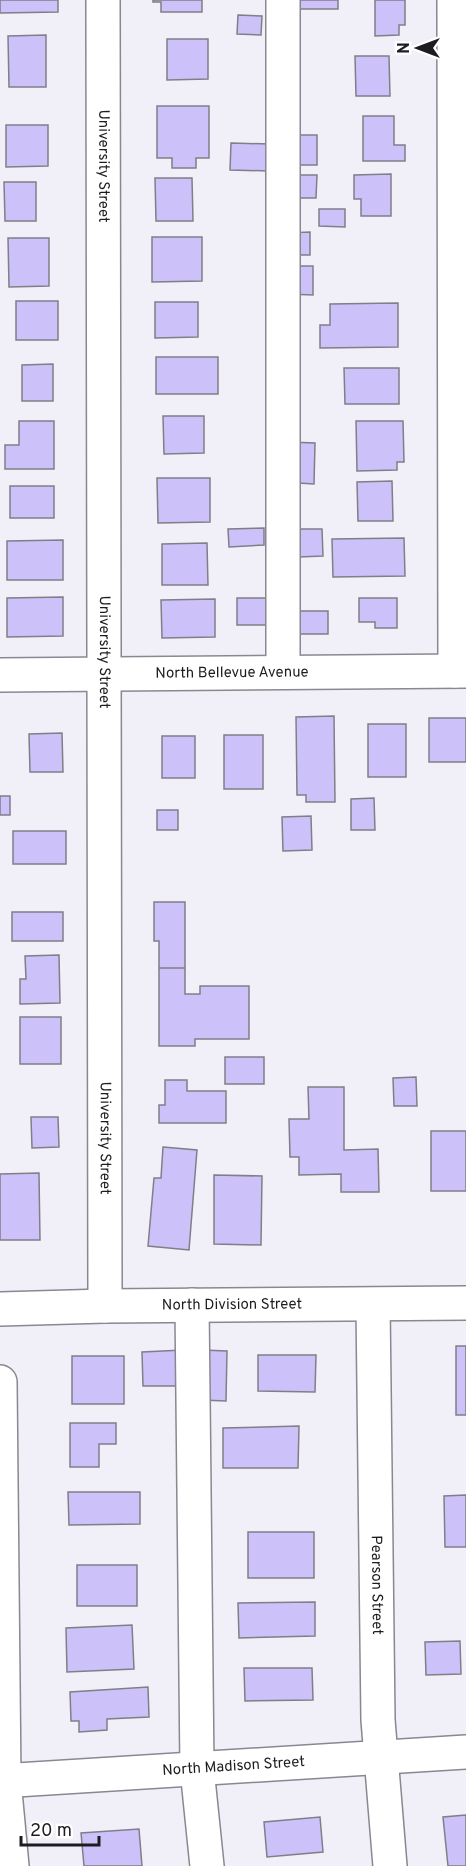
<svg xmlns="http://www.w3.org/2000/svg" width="466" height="1866" font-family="Overpass,sans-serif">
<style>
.building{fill:#ccc2f9;stroke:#807e87;stroke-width:1.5}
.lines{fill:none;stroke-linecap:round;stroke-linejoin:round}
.minor-casing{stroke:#898890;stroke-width:36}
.minor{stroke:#fff;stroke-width:33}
.labels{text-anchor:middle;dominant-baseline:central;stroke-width:4.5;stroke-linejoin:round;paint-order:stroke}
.street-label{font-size:15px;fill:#1d1c20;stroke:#fff}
</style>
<rect width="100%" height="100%" fill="#f1f0f9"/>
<path class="building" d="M0,0H58V12L0,13Z
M153,0H202V12H161V2H153Z
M300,0H338V9H300Z
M375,0H405V25H399V35L375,36Z
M238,15L262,16L261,35L237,34Z
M46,35V87H9L8,36Z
M167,39H208V79L167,80Z
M355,56H389L390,96H356Z
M157,106H209V158H196V168H172V158H157Z
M363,116H394V145H405V161H363Z
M6,125H48V166L6,167Z
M287,135H317V165H287Z
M231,143L269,144V171L230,170Z
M391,174V216H361V199H354V175Z
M294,175H317L316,198H293Z
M155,178H192L193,221H156Z
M4,182H36V221H5Z
M319,209H345V227L319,226Z
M310,232V255H288L287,233Z
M152,237H202V281L152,282Z
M8,238H49V286L9,287Z
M286,266H313V295L286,294Z
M16,301H58V340H16Z
M155,302H198V337L155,338Z
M398,303V347L320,348V325H330V304Z
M156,357H218V394H156Z
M53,364V401H22V365Z
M344,368H399V404H345Z
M163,416H204V453L164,454Z
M19,421H54V469H5V445H19Z
M356,421H403L404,462H397V470L357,471Z
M289,442L315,443L314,484L298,483Z
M157,478H210V522L158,523Z
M392,481L393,521H358L357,482Z
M10,486H54V518H10Z
M264,528V545L229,547L228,529Z
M298,529H322L323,556L299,557Z
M404,538L405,576L333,577L332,539Z
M63,540V580H7V541Z
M207,543L208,585H162V544Z
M63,597V636L7,637V598Z
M237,598H274V625H237Z
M359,598H397V628H375V622H359Z
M215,599V637L162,638L161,600Z
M292,611H328V634H292Z
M334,716L335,802H306V795H297L296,717Z
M429,718H466V762H429Z
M368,724H406V777H368Z
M62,733L63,772H30L29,734Z
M224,735H263V789H224Z
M162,736H195V778H162Z
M0,796H10V815H0Z
M374,798L375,830H351V799Z
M157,810H178V830H157Z
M311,816L312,850L283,851L282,817Z
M13,831H66V864H13Z
M154,902H185V968H159V941H154Z
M12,912H63V941H12Z
M59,955L60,1003L20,1004V979H26L25,956Z
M159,968H185V994H200V986H249V1039H195V1046H159Z
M20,1017H61V1064H20Z
M225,1057H264V1084H225Z
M416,1077L417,1106H394L393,1078Z
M165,1080H187V1091H226V1123H159V1105H165Z
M308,1087H344V1150L378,1149L379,1192H341V1174L299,1175V1157H290L289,1119H309Z
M31,1117H58L59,1147L32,1148Z
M431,1131H466V1191H431Z
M163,1147L197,1150L189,1250L148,1246L154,1178H161Z
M39,1173L40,1240H0V1174Z
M214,1175L262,1176L261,1245L214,1244Z
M456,1346H466V1415H456Z
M183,1350V1386H143L142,1352Z
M202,1350L227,1351L226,1401L201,1400Z
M258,1355H316L315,1392L258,1391Z
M72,1356H124V1404H72Z
M70,1423H116V1444H99V1467H70Z
M299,1426L298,1468H223V1428Z
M68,1492H140V1524L69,1525Z
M466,1495V1547H445L444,1496Z
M248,1532H314V1578H248Z
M77,1565H137V1606H77Z
M315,1602V1636L239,1638L238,1603Z
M132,1625L134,1669L67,1672L66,1628Z
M460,1641L461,1674L426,1675L425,1642Z
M244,1668H312L313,1700L245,1701Z
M148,1687L149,1717L107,1719V1730L79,1732V1721H71L70,1692Z
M466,1815V1866H448L443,1817Z
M320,1817L323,1852L267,1857L264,1822Z
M139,1829L142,1866H84L81,1833Z"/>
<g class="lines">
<defs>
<g id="minor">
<path id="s1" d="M103,0L105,1306"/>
<path d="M283,0V672"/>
<path d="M454,0L455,671"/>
<path id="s2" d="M0,675L466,671"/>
<path d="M192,1305L197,1769L207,1866"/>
<path id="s3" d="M373,1305L378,1720L390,1866"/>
<path id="s4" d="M0,1309L105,1306L466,1303"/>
<path d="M0,1382L4,1781L12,1866"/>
<path id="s5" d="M0,1781L466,1752"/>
</g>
</defs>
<use href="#minor" class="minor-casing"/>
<use href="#minor" class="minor"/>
</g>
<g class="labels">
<g class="street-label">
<text stroke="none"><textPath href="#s1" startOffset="166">University Street</textPath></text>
<text stroke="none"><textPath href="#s1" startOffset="652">University Street</textPath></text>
<text stroke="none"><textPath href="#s2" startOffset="232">North Bellevue Avenue</textPath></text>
<text stroke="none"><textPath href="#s1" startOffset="1138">University Street</textPath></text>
<text stroke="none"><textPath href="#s4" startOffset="232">North Division Street</textPath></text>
<text stroke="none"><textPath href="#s3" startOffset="280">Pearson Street</textPath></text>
<text stroke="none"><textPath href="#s5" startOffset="234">North Madison Street</textPath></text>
</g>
</g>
<g transform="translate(418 48) rotate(270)" stroke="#ffffff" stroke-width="4.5" paint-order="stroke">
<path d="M0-4.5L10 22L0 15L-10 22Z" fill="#1d1c20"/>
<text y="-9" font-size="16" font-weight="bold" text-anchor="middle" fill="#1d1c20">N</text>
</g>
<path d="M21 1836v9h78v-9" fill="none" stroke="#1d1c20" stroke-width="3"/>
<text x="30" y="1836" font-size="18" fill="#1d1c20" stroke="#ffffff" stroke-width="4.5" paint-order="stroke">20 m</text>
</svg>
